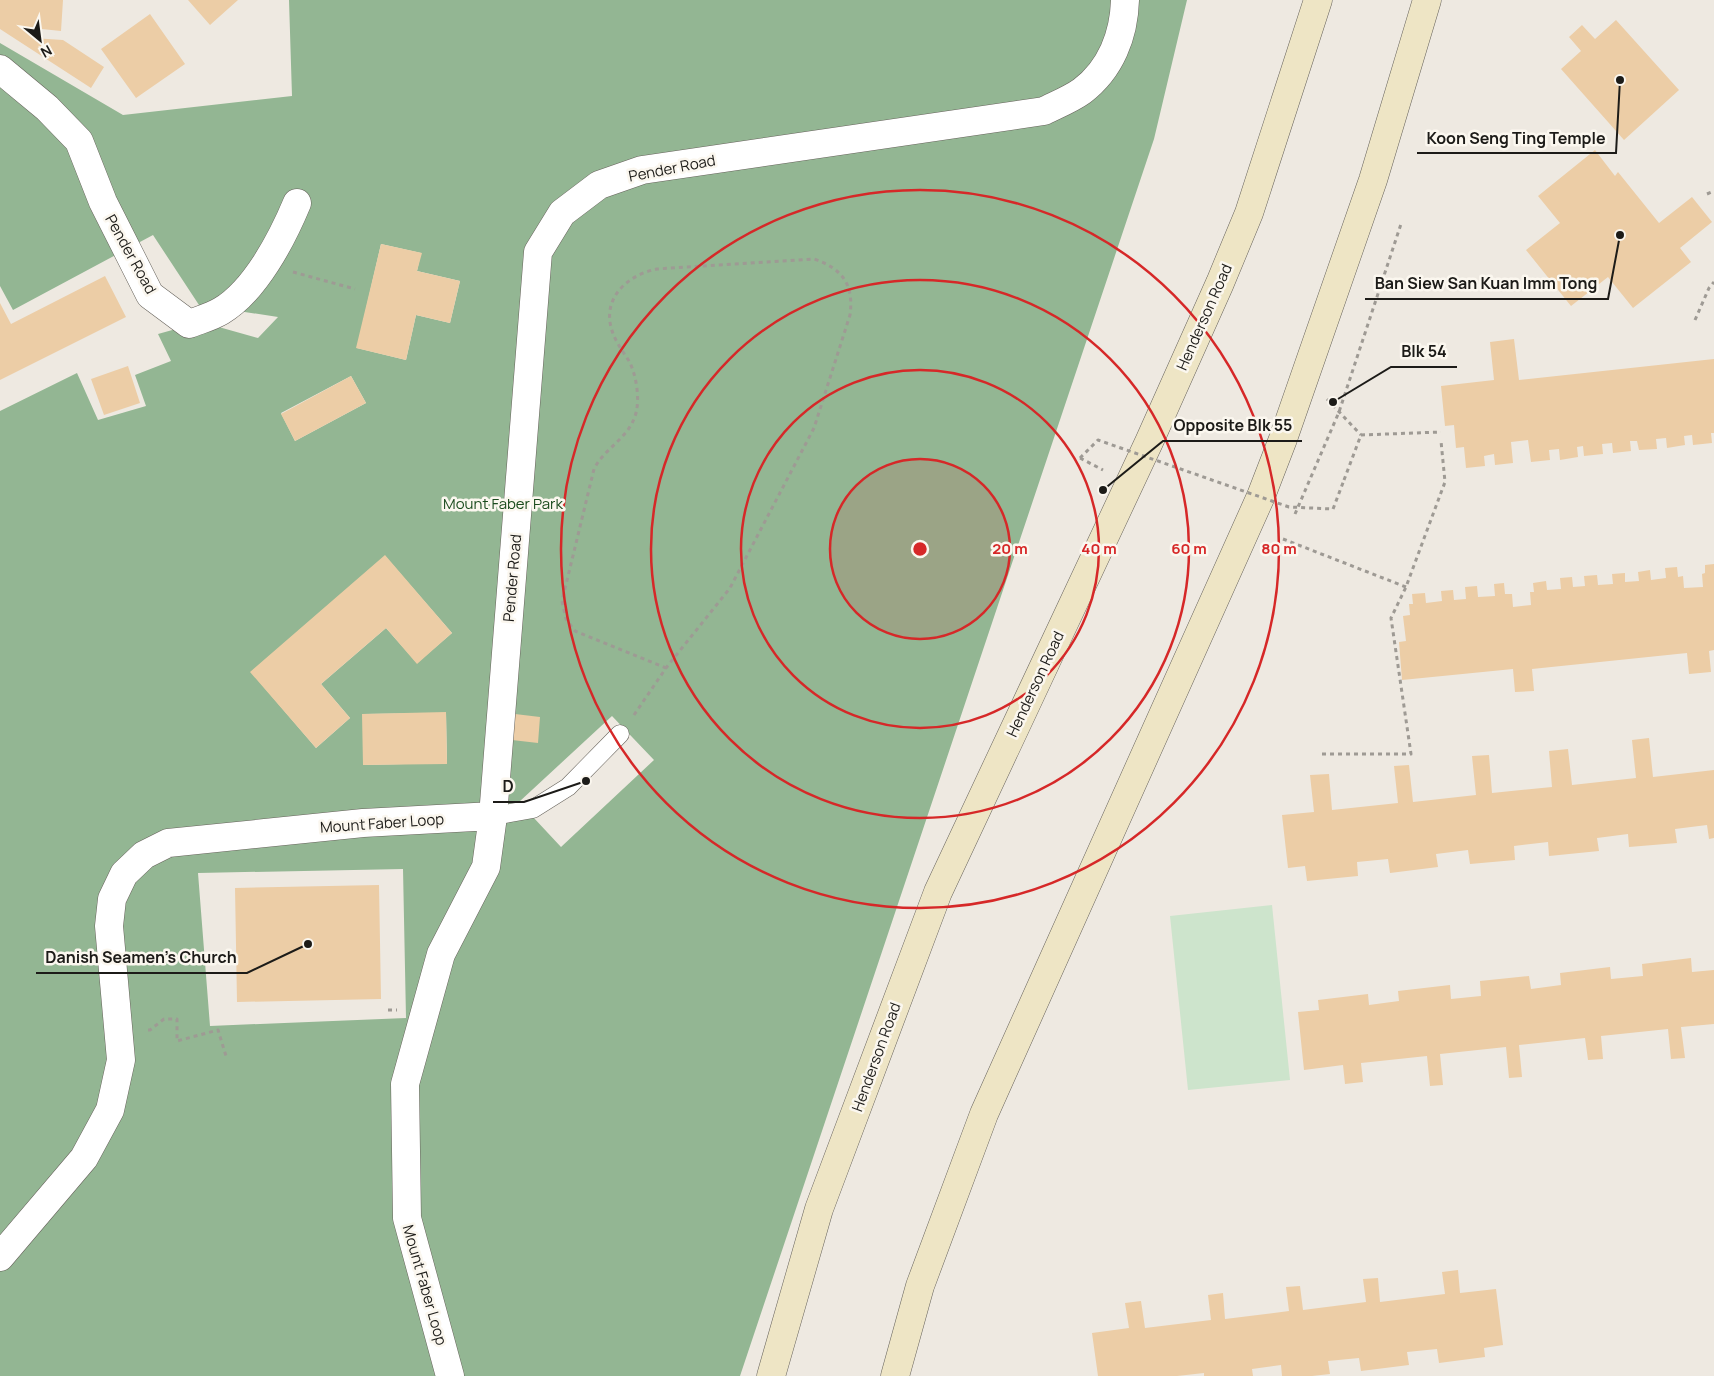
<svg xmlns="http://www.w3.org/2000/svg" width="1714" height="1376" font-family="Manrope,sans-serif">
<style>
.green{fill:#cde4cc}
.forest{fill:#93b693;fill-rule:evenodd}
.building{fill:#eccda6}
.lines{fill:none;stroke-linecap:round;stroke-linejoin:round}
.lane-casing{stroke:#67635c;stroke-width:19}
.street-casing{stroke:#67635c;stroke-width:29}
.secondary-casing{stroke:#67635c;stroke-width:29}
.path{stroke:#9e9a94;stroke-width:3;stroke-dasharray:4 4;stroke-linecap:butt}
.lane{stroke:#fff;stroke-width:18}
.street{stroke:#fff;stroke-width:28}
.secondary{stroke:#eee5c5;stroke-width:28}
.path-bridge{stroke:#9e9a94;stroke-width:3;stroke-dasharray:4 4;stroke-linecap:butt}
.ring{fill:none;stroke:#d62828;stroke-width:2.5}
.labels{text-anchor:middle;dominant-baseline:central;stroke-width:5;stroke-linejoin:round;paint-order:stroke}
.street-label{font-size:15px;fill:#1c1b18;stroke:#fbf7ef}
.park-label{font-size:15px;fill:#1a4b1d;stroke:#fbf7ef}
.centre{fill:#d62828;stroke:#fbf7ef;stroke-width:2.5}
.ring-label{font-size:15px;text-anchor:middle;font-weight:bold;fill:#d62828;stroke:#fbf7ef;stroke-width:5;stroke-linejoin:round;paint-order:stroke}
.leader{fill:none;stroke:#1c1b18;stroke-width:2}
.callout-dot{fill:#1c1b18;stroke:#fbf7ef;stroke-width:2}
.callout-label{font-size:16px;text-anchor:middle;font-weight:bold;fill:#1c1b18;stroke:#fbf7ef;stroke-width:5;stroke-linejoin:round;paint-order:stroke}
</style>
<rect width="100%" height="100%" fill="#eee9e1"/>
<path class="green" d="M1272,905L1290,1080L1188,1090L1170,916Z"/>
<path class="forest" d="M289,0H1187L1154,139L740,1376H0V411L77,373L98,420L146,406L135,375L171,361L158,334L201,322L258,338L278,317L199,305L153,235L13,310L0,286V43L123,115L292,96ZM381,244L421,253L417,271L460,281L450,323L416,315L406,360L357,348ZM351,376L366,403L295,441L281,413ZM385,556L452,633L417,663L386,628L321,684L350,718L316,748L251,672ZM446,713L447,763L363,765V714ZM612,716L654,760L561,847L519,802ZM403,869L406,1018L210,1026L198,873Z"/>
<path class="building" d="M0,0H63L61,31L32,28V38L63,40L104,67L91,88L0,29Z
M188,0H238L210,25Z
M150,14L185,64L136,98L101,49Z
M1616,20L1679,90L1624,140L1561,69L1581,51L1569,37L1582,25L1595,39Z
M1595,150L1615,176L1618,172L1659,223L1692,197L1712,222L1680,248L1691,262L1633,308L1608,277L1571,306L1526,250L1560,223L1538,196Z
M381,244L422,253L417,271L460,281L450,323L416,315L406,360L356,348Z
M105,276L126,317L0,380V303L11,324Z
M1514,339L1519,380L1714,359V433H1711L1712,443L1693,445L1692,435L1684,436L1685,445L1667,448L1666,438L1656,439L1657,449L1639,450L1637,441H1630L1631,451L1613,453L1612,443L1602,444L1603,454L1584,456L1583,446L1577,447L1578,457L1560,460L1559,449L1549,450L1550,460L1531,462L1528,440L1511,442L1513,463L1495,465L1494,454L1484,456L1485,466L1466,468L1464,447L1456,448L1454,425L1445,426L1441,386L1494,380L1490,342Z
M128,366L140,403L104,415L91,379Z
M351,376L366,403L295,441L281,414Z
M385,555L452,633L417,664L386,628L321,684L350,718L316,748L250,672Z
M1714,564V650L1709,651L1711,672L1689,674L1687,653L1532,669L1534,691L1515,692L1513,669L1402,680L1399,642L1406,641L1403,616L1410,615L1409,604H1413L1412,594L1425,593L1426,603L1442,601L1441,591L1453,590L1454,600L1466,599L1465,587L1477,586L1478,597L1495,596L1494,584L1504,583L1505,594H1512L1513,607L1531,605L1530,592H1534L1533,583L1546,581L1547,590L1561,589L1560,578L1572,577L1573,587L1585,586L1584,576L1597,575L1598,585L1613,584L1612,574L1625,573V582L1639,581L1638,572L1650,570L1651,580L1666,578L1665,568L1677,567L1678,577L1683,576L1684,588L1703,587L1702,574L1705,573V565Z
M446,712L447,764L363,765L362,714Z
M515,714L540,717L538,743L512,740Z
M1649,738L1653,777L1714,770V838L1709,839L1707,825L1675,829L1677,843L1629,847L1628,834L1597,838L1599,851L1549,856L1548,842L1514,846L1515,860L1470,864L1468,850L1436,854L1438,867L1390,873L1388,859L1357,862L1358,876L1307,881L1305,866L1288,868L1282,815L1314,812L1310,775L1329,774L1332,810L1398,803L1394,766L1409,765L1413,802L1476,795L1472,756L1489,755L1492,793L1552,787L1549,751L1568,749L1572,785L1636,778L1632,740Z
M379,885L381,999L237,1002L235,888Z
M1691,958L1692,972L1714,970V1024L1681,1027L1685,1058L1671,1059L1668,1029L1601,1036L1603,1059L1588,1060L1585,1038L1519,1045L1522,1077L1509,1078L1506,1047L1440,1054L1443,1085L1430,1086L1427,1056L1361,1063L1363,1082L1345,1084L1343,1065L1304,1070L1298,1012L1319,1010L1318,1000L1368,994L1369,1005L1399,1001L1398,991L1450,985L1451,999L1481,996L1480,981L1529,976L1531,989L1561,985L1560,973L1610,967L1611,979L1643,976L1642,964Z
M1458,1270L1460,1293L1496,1289L1503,1345L1484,1348L1485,1357L1439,1363L1437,1349L1407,1352L1409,1365L1361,1371L1359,1358L1328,1361L1330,1374L1312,1376H1282L1281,1365L1252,1369L1253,1376H1204V1373L1177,1376H1098L1092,1333L1129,1328L1125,1303L1141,1301L1145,1328L1211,1320L1208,1295L1223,1293L1225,1319L1289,1311L1286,1287L1300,1286L1303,1310L1366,1302L1363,1279L1378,1278L1380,1302L1445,1294L1442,1272Z"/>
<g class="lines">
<defs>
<path id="lane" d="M493,816L533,809L568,787L620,734"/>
<path id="street" d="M0,69L47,108L79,141L103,202L150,295L189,324C199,320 211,317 221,311C255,291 282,239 297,203
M0,1257L84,1158L110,1110L121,1060L109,926L112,899L124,874L144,855L168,843L363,823L493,816
M450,1376L407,1218L405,1084L441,954L486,867L493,816L538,252L562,213L599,185L642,170L1044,111C1056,105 1071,99 1082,91C1111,69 1124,35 1125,0"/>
<path id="secondary" d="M771,1376L819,1209L938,892L1149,442L1220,283L1249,213L1318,0
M895,1376L920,1286L984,1114L1261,496L1283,439L1373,180L1427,0"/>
</defs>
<use href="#lane" class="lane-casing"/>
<use href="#street" class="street-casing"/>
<use href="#secondary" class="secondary-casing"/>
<path class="path" d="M1707,194L1714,191
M293,272L355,289
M1695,320L1709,288L1714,282
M1327,399L1361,435
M1361,435L1441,432
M1080,458L1103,470
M1344,480L1361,435
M1295,514L1339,412L1401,224
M1283,539L1406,587
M634,715L666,668L730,588L814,428L850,315C854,285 843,269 814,259L657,269C630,274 603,296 611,327C614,340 622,350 629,361C636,374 640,398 636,413C629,439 605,447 594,469L562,601L566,619L575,631L666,668
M1322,754H1411L1391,618L1406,587L1445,482L1441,441
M388,1010H397
M148,1030H150L164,1019H177V1041L218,1030L226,1056"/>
<use href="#lane" class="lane"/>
<use href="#street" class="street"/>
<use href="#secondary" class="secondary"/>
<path class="path-bridge" d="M1080,458L1098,440L1289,507L1333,509L1344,480"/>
</g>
<circle cx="920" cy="549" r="90" fill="#d62828" fill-opacity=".12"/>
<g class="ring">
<circle cx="920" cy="549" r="90"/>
<circle cx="920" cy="549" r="179"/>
<circle cx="920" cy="549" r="269"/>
<circle cx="920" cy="549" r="359"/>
</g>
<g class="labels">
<g class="street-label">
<text transform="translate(672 168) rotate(-11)">Pender Road</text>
<text transform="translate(131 254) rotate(61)">Pender Road</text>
<text transform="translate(1204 317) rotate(-66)">Henderson Road</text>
<text transform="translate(512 578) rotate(-85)">Pender Road</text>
<text transform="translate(1035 684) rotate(-65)">Henderson Road</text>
<text transform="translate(382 823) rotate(-4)">Mount Faber Loop</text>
<text transform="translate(876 1057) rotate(-70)">Henderson Road</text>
<text transform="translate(425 1285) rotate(74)">Mount Faber Loop</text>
</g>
<g class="park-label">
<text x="503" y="503">Mount Faber Park</text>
</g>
</g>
<circle cx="920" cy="549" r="8" class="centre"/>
<g class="ring-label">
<text x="1010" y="554">20 m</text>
<text x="1099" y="554">40 m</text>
<text x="1189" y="554">60 m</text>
<text x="1279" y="554">80 m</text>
</g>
<path class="leader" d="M1620 80L1616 153H1417M1620 235L1608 299H1365M1333 402L1391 367H1457M1103 490L1163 441H1302M586 781L524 802H493M308 944L247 973H36"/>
<g class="callout-dot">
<circle cx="1620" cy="80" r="5"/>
<circle cx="1620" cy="235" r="5"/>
<circle cx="1333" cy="402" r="5"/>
<circle cx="1103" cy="490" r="5"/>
<circle cx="586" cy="781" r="5"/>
<circle cx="308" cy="944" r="5"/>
</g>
<g class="callout-label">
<text x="1516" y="144">Koon Seng Ting Temple</text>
<text x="1486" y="289">Ban Siew San Kuan Imm Tong</text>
<text x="1424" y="357">Blk 54</text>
<text x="1233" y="431">Opposite Blk 55</text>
<text x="508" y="792">D</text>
<text x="141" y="963">Danish Seamen's Church</text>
</g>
<g transform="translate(40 40) rotate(151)" stroke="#fbf7ef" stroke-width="4" paint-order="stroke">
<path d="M0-4L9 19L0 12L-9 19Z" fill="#1c1b18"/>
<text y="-8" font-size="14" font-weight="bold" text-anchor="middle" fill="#1c1b18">N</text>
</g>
</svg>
